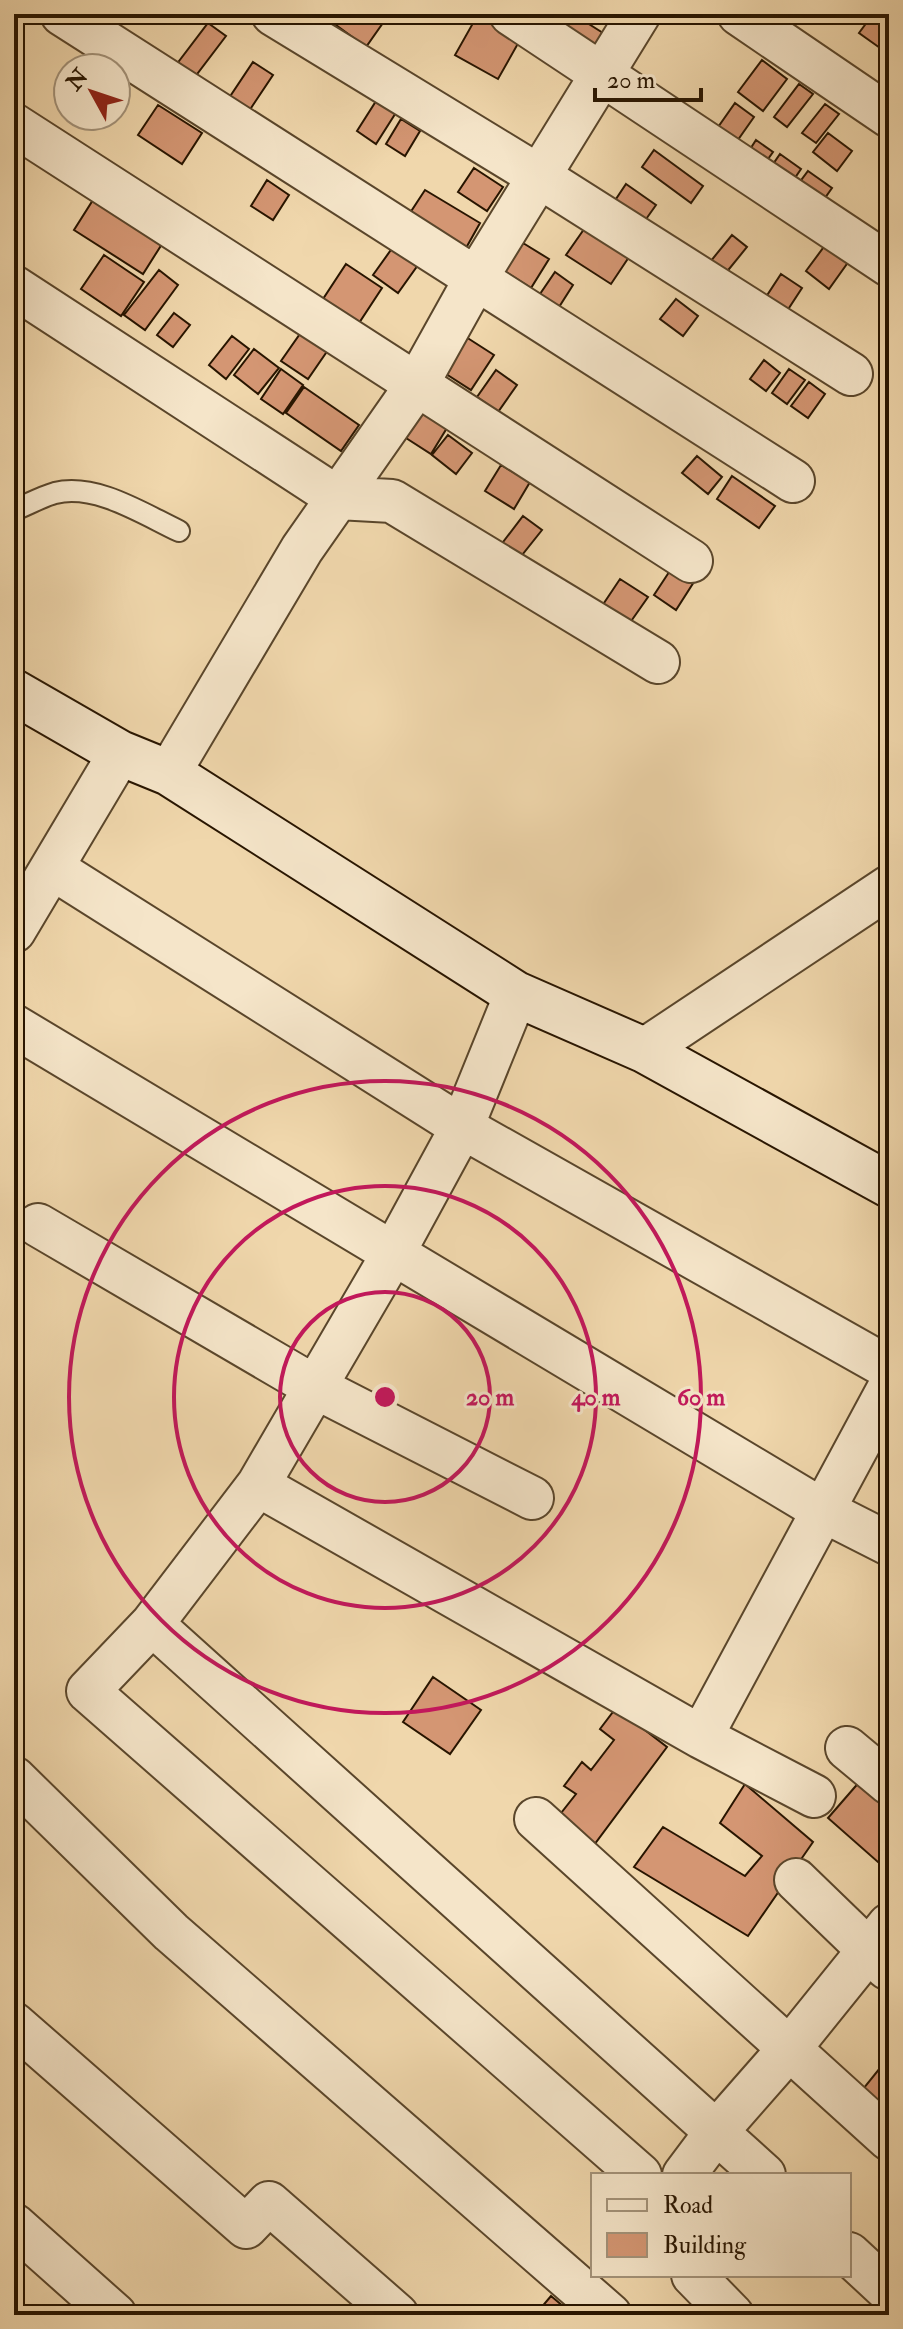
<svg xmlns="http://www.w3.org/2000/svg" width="903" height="2329" font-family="'IM FELL Double Pica',serif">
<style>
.building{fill:#d49673;stroke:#281500;stroke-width:2}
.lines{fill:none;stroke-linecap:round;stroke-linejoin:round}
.lane-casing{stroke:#5a462b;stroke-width:24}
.street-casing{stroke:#5a462b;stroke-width:46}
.secondary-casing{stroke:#281500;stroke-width:48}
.lane{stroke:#f5e5c9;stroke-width:20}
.street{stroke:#f5e5c9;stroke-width:42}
.secondary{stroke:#f5e5c9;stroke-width:44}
.ring{fill:none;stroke:#c2185b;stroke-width:4}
.centre{fill:#c2185b;stroke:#f5e5c9;stroke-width:4}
.ring-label{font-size:24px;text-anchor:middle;font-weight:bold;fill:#c2185b;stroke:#f5e5c9;stroke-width:6;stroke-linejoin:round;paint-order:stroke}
</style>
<rect width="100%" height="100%" fill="#f0d7ac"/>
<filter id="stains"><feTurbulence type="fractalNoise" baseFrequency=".0025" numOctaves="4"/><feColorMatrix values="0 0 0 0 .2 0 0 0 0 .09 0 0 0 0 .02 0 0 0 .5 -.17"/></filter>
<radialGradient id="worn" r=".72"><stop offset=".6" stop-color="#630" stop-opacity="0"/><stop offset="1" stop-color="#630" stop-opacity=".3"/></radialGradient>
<path class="building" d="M321,14H376L385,20L366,47Z
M537,14H573L603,33L590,52Z
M873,14H889V37L880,48L859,33Z
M477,16L520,40L498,79L455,55Z
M208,23L226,36L191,82L173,69Z
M762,60L787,79L763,111L738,92Z
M253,62L273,75L247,114L227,101Z
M799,84L813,94L787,127L774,117Z
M378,98L397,111L376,144L357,131Z
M735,103L754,117L735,144L716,130Z
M825,104L839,114L816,143L802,133Z
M158,105L202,133L182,164L138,135Z
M401,119L420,131L405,156L386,144Z
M828,133L852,151L837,171L813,152Z
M756,140L773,152L763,166L747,154Z
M654,150L703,186L691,203L642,167Z
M780,154L801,169L790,185L769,170Z
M474,168L503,187L487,211L458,192Z
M808,171L832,188L820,205L796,187Z
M267,180L289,195L273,220L251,206Z
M626,184L656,205L644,222L614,202Z
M425,190L480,223L466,248L410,213Z
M93,200L162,244L143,274L74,230Z
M589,222L633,251L611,284L566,255Z
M732,235L747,247L725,274L710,262Z
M523,243L549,259L531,288L504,271Z
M826,244L849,261L829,289L806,271Z
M393,247L418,265L398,293L373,275Z
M104,255L144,282L121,316L81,289Z
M346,264L382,288L359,323L323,299Z
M159,270L178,285L145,330L124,315Z
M555,272L573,285L559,307L540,294Z
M781,274L802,288L785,314L764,300Z
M676,299L698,316L683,336L660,319Z
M174,313L190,325L173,347L157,335Z
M302,331L328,350L308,379L281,361Z
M232,336L249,349L226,379L209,365Z
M466,337L494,355L471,390L443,372Z
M254,349L279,368L258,394L234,375Z
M764,360L780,373L766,391L750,379Z
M281,369L303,385L283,414L261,399Z
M789,369L805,380L787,404L772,393Z
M496,370L517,385L498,412L477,397Z
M809,382L825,394L808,418L791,406Z
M304,387L359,425L341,451L286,413Z
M425,408L450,423L431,454L406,438Z
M448,435L472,453L456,474L432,455Z
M697,456L722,477L708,494L682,473Z
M501,465L530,482L514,509L485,491Z
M732,476L775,506L759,528L717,499Z
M523,516L542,530L518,560L500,546Z
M677,560L699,574L676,610L654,595Z
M620,579L648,597L627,627L600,609Z
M433,1677L481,1710L450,1754L403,1722Z
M616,1708L667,1747L591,1849L554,1822L576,1794L564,1786L582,1762L591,1770L614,1740L600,1729Z
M861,1780L889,1805V1868L887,1870L828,1818Z
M745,1784L813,1842L748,1936L634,1867L663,1827L745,1876L762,1856L720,1823Z
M880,2068L889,2076V2111L863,2089Z
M551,2296L570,2312L567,2315H535Z"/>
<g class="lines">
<defs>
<path id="lane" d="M14,510C27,505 41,497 55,493C96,483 143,514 179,531"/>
<path id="street" d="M62,14L793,481
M273,14L540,177L851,374
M511,14L889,265
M739,14L889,116
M14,125L691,561
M14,287L338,498L392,501L658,662
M169,773L302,549L416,386L475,280L639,14
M52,868L462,1127L889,1368
M14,931L120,753
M516,994L462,1127L394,1252L258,1485L701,1737L889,1388
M14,1026L822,1510L889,1544
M644,1050L889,887
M38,1225L315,1387L532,1498
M258,1485L152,1624L88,1691L640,2175
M152,1624L764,2175
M701,1737L814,1796
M847,1748L889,1783
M14,1778L171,1932L610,2315
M536,1819L889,2139
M796,1880L887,1968
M14,2024L246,2227L269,2203L397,2315
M684,2175L717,2131L789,2049L889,1925
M14,2225L115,2315
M849,2254L889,2291
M693,2275L732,2315"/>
<path id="secondary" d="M14,692L120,753L169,773L516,994L644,1050L889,1185"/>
</defs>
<use href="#lane" class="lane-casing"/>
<use href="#street" class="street-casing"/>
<use href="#secondary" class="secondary-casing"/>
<use href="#lane" class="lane"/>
<use href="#street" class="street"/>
<use href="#secondary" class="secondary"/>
</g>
<g class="ring">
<circle cx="385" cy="1397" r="105"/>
<circle cx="385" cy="1397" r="211"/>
<circle cx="385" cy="1397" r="316"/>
</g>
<circle cx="385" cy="1397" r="12" class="centre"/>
<g class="ring-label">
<text x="490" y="1405">20 m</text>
<text x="596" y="1405">40 m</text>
<text x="701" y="1405">60 m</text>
</g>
<rect width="903" height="2329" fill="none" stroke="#f0d7ac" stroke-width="48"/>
<rect x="16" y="16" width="871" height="2297" fill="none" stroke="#281500" stroke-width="4"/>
<rect x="24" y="24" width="855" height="2281" fill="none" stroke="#281500" stroke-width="2"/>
<rect x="591" y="2173" width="260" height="104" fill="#f5e5c9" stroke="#a39279" stroke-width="2"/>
<rect x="607" y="2199" width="40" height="12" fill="#f5e5c9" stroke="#a39279" stroke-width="2"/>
<text x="663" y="2213" font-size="24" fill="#281500">Road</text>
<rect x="607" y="2233" width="40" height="24" fill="#d49673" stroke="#a39279" stroke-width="2"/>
<text x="663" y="2253" font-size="24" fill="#281500">Building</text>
<g transform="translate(92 92) rotate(310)"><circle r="38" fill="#f5e5c9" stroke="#a39279" stroke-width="2"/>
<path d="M0-6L14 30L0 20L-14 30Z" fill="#8f2418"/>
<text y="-12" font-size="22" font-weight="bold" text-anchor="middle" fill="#281500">N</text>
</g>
<path d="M595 88v12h106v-12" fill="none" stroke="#281500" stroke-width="4"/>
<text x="607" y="88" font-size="24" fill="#281500" stroke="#f5e5c9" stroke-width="6" paint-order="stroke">20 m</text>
<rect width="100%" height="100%" filter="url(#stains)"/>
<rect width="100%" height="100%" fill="url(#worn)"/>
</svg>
